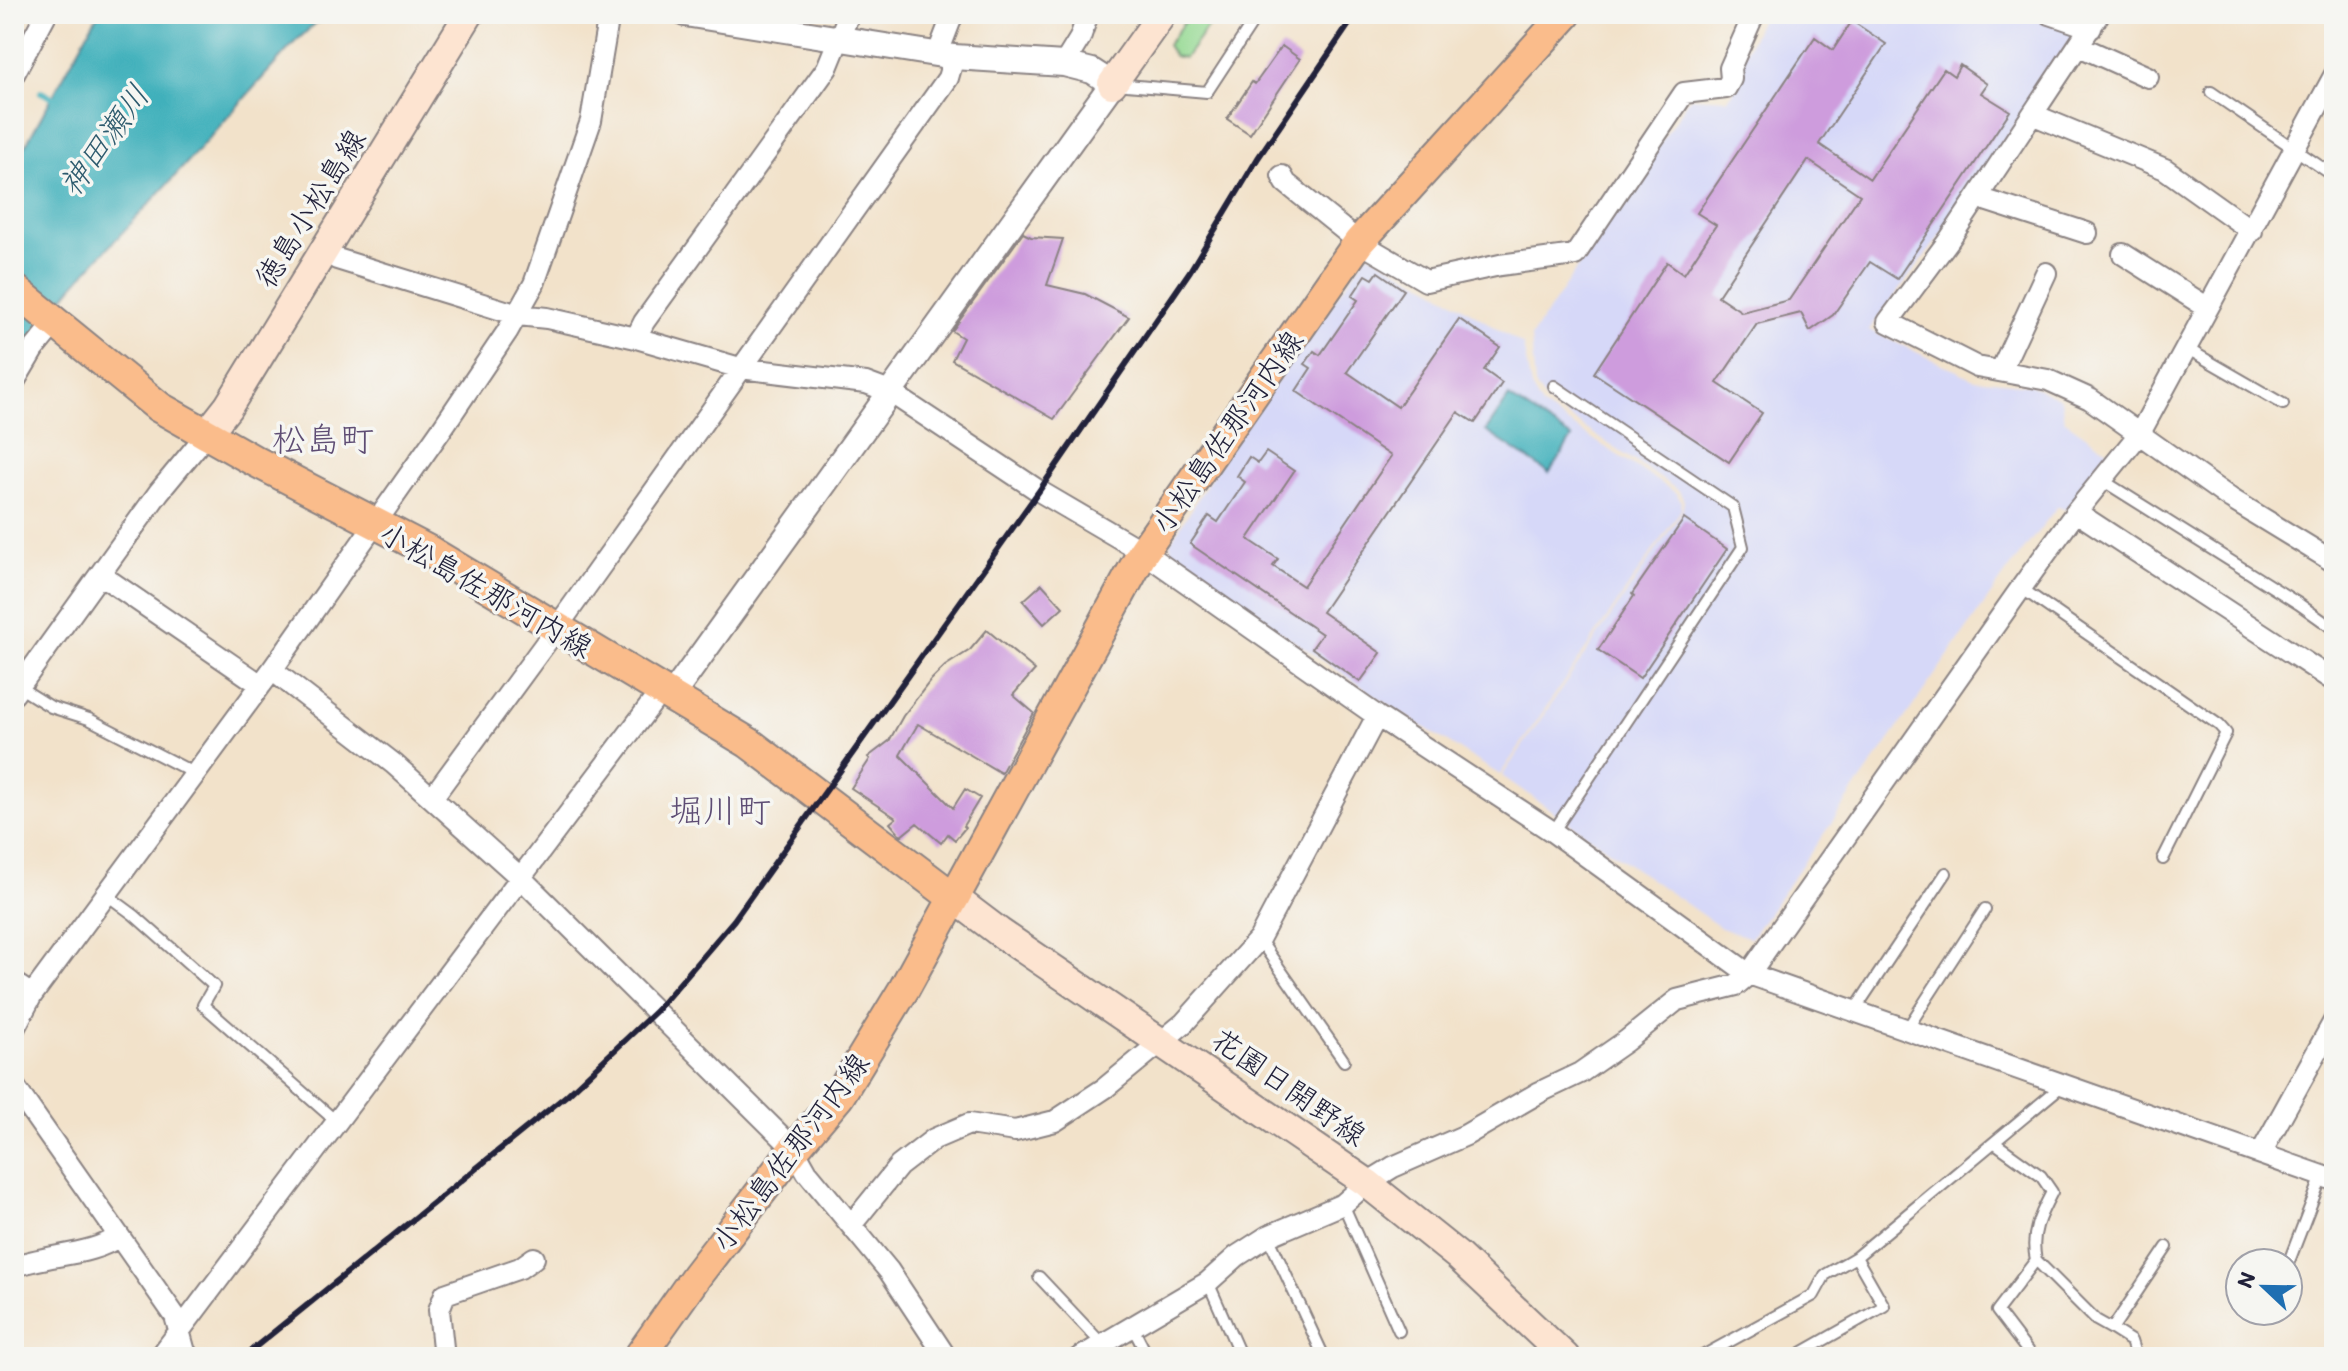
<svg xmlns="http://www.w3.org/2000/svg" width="2348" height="1371" font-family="Itim,'Klee One',sans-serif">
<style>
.built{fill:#d6d8f8}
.green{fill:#94d992;stroke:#5b7e66;stroke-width:2}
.water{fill:#40b0bb;stroke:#31697b;stroke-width:2}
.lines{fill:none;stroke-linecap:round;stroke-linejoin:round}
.stream{stroke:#40b0bb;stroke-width:6}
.building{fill:#ce9cdd;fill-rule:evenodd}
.service-casing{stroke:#8a8282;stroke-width:14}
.minor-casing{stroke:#8a8282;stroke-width:24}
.tertiary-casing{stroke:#8a8282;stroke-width:28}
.secondary-casing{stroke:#8a8282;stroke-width:32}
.primary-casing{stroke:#8a8282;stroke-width:34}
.service{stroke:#fff;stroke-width:10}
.minor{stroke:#fff;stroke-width:20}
.tertiary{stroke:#fff;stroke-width:24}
.secondary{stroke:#fde4d1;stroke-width:28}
.primary{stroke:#fabc8b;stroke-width:30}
.rail{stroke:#22223b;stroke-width:6}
.labels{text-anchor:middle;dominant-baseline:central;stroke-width:7;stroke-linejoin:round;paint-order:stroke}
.street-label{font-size:30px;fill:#22223b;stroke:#f6f6f2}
.water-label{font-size:32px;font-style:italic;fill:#2e5b6e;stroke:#f6f6f2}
.quarter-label{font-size:34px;fill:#5e4d74;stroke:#f6f6f2}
</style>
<rect width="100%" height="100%" fill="#f6f6f2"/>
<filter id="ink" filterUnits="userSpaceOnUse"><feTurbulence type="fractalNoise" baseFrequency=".0125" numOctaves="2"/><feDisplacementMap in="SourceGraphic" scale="16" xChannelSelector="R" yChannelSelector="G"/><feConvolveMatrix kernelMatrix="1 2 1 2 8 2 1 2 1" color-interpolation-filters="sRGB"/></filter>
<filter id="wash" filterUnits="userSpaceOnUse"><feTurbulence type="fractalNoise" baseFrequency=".006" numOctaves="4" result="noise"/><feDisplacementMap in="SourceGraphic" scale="32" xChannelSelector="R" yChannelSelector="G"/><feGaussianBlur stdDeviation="1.8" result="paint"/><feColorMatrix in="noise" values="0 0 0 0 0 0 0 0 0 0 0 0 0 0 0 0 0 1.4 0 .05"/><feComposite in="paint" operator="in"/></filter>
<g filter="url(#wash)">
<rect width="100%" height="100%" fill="#f2e2ca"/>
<path class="built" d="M1763,14H2024L2076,32L1953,219L1869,330L1974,379L2030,385L2061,399L2064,420L2108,451L2069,511L2058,506L2008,570L1751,938L1721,928L1502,776L1682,512L1684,501L1679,491L1546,402L1535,385L1531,337L1691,97L1728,99L1739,83L1737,72Z
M1368,253L1434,289L1523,345L1531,387L1542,406L1676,493L1681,501V510L1500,775L1395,709L1174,560L1170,543L1225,455Z"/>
<path class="green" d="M1190,14H1217L1185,58L1174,56L1167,45Z"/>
<path class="water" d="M98,14H344L316,23L295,42C251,90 208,140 164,188C109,248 56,297 14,367V166Z
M1509,397L1572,438L1549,473L1486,431Z"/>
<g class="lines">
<path class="stream" d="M41,92L60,101"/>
</g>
<g id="blocks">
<path class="building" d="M1852,21L1886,44L1819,144L1870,179L1944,69L1954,76L1960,65L1987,84L1981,93L2010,111L1897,279L1870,262L1833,315L1810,331L1801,313L1757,324L1717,383L1762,413L1729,462L1594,373L1667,262L1684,274L1716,225L1697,213L1815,37L1833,50ZM1808,160L1860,195L1789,300L1742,312L1718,296Z
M1282,46L1300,59L1250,134L1227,119L1252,82L1255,84Z
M1023,233L1031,237L1063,239L1047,285L1085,294L1129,317L1054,419L952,360L963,338L952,331Z
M1378,272L1404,290L1347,372L1398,407L1459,319L1500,347L1484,370L1502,383L1475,423L1458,412L1322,612L1381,653L1360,682L1312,648L1322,634L1190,544L1209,516L1218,522L1245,482L1237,476L1249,457L1258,463L1266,452L1294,471L1248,539L1278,559L1273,566L1303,586L1391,456L1296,391L1311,368L1305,364L1314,351L1320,355L1358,300L1352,296L1366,275L1373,279Z
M1684,519L1727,549L1640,678L1598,650L1634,596L1632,594Z
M1042,584L1063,607L1044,624L1023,601Z
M987,630L1035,670L1013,695L1034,713L1001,773L918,724L900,755L953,808L965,789L980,798L963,826L965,828L955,840L948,834L941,843L917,823L901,836L890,823L896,818L851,788L870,759L868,757L889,741L903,716L931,680L945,666L970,650Z"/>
</g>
</g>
<g filter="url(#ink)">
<use href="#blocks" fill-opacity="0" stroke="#8a8282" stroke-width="2"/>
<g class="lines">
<defs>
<path id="service" d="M1115,84L1207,92L1258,14
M2211,92L2334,176
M2186,348L2283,404
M2102,480L2299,604L2334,629
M2021,588L2219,725L2226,733L2163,859
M19,687L51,707L89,719L196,774
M1553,832L1743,547L1733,507L1554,386
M107,895L134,915L214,986L203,1005L338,1123
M1259,939L1344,1061
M1854,1011L1946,873
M1907,1029L1985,909
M1995,1143L2041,1176L2052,1192C2040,1215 2030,1234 2036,1260
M1343,1204L1399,1331
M1268,1236L1324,1357
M2288,1264L2322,1176
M1039,1277L1103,1345
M1208,1282L1241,1357
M1133,1328L1148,1357
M1701,1357L1814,1295L1825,1275L1856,1257L2064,1084
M1794,1357L1884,1306L1856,1257
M2032,1357L1997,1311L2036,1260L2096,1320L2112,1329
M2136,1357L2131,1341L2112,1329L2167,1247"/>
<path id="minor" d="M609,14L591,121L534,284L507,332L441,430L272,670L394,764L522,879L794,1149L807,1172L889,1271L946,1357
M2050,14L2091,28
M2099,14L1949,240L1888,322L1977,367L2048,380L2090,399L2231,499L2334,562
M2079,46L2148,77
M938,53L953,14
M1064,64L1080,38L1088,14
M14,74L46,14
M2034,115L2165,169L2252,231
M1282,176L1286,183L1359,242L1426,281L1500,265L1575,255L1684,93L1726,88L1731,79L1730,68L1754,14
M1979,196L1988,201L2087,233
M324,250L337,259L518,315L547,318L636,338L740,368L866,383L890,392L1039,491L1143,552L1377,716L1553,832L1749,974L2334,1180
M2123,254L2208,308
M636,338L644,322L827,68L849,14
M2001,370L2046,273
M14,382L33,350L56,322
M2076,512L2334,681
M101,575L261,685
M14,694L159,492L206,435
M432,798L556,629L948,78L954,57
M14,983L32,995
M14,1029L32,995L272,670
M14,1086L175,1316L185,1352L190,1357
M2261,1153L2334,1021
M852,1224L899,1166L934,1139L969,1124L1015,1131L1055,1121L1105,1088L1184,1023L1259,939L1377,716
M14,1267C45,1254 93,1256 119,1236
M160,1357L661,691
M444,1357L439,1310L445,1294L520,1268L534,1258
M1081,1357L1208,1282L1237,1256L1268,1236L1343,1204L1367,1183L1393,1167L1466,1135L1540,1092L1580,1073L1626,1041L1677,1000L1736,985L1749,974L2021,588L2076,512L2140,433L2334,76"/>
<path id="tertiary" d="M671,697L1112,84L1092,71L1064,64L954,57L685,14"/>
<path id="secondary" d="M1112,84L1162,14
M206,435L228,407L469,14
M954,898L999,932L1367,1183L1458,1256L1565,1357"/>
<path id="primary" d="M14,289L159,407L253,460L429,551L749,743L954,898
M639,1357L697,1275L794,1149L839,1096L904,989L1143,552L1359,242L1566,14"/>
</defs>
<use href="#service" class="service-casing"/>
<use href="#minor" class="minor-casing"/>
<use href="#tertiary" class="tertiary-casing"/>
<use href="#secondary" class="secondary-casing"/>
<use href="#primary" class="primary-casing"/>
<use href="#service" class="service"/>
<use href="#minor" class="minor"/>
<use href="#tertiary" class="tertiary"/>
<use href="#secondary" class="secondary"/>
<use href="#primary" class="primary"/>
<path class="rail" d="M243,1357L567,1095L656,1011L734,920L1039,491L1190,271L1258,158L1356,14"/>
</g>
</g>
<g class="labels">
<g class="street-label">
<text transform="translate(310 208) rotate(-58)">徳島小松島線</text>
<text transform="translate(1227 432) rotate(-55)">小松島佐那河内線</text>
<text transform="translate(486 590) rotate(30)">小松島佐那河内線</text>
<text transform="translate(1289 1087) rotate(35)">花園日開野線</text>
<text transform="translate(790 1152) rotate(-53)">小松島佐那河内線</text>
</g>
<g class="water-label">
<text transform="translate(104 140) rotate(-54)">神田瀬川</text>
</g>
<g class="quarter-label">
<text x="323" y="439">松島町</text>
<text x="720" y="810">堀川町</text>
</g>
</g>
<rect width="2348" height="1371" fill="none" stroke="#f6f6f2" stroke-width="48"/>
<g transform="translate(2264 1287) rotate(292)"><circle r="38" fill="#f6f6f2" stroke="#a1a1a9" stroke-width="2"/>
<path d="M0-6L14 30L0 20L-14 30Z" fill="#1f6fb2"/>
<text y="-12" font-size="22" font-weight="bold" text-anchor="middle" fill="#22223b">N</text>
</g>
</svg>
